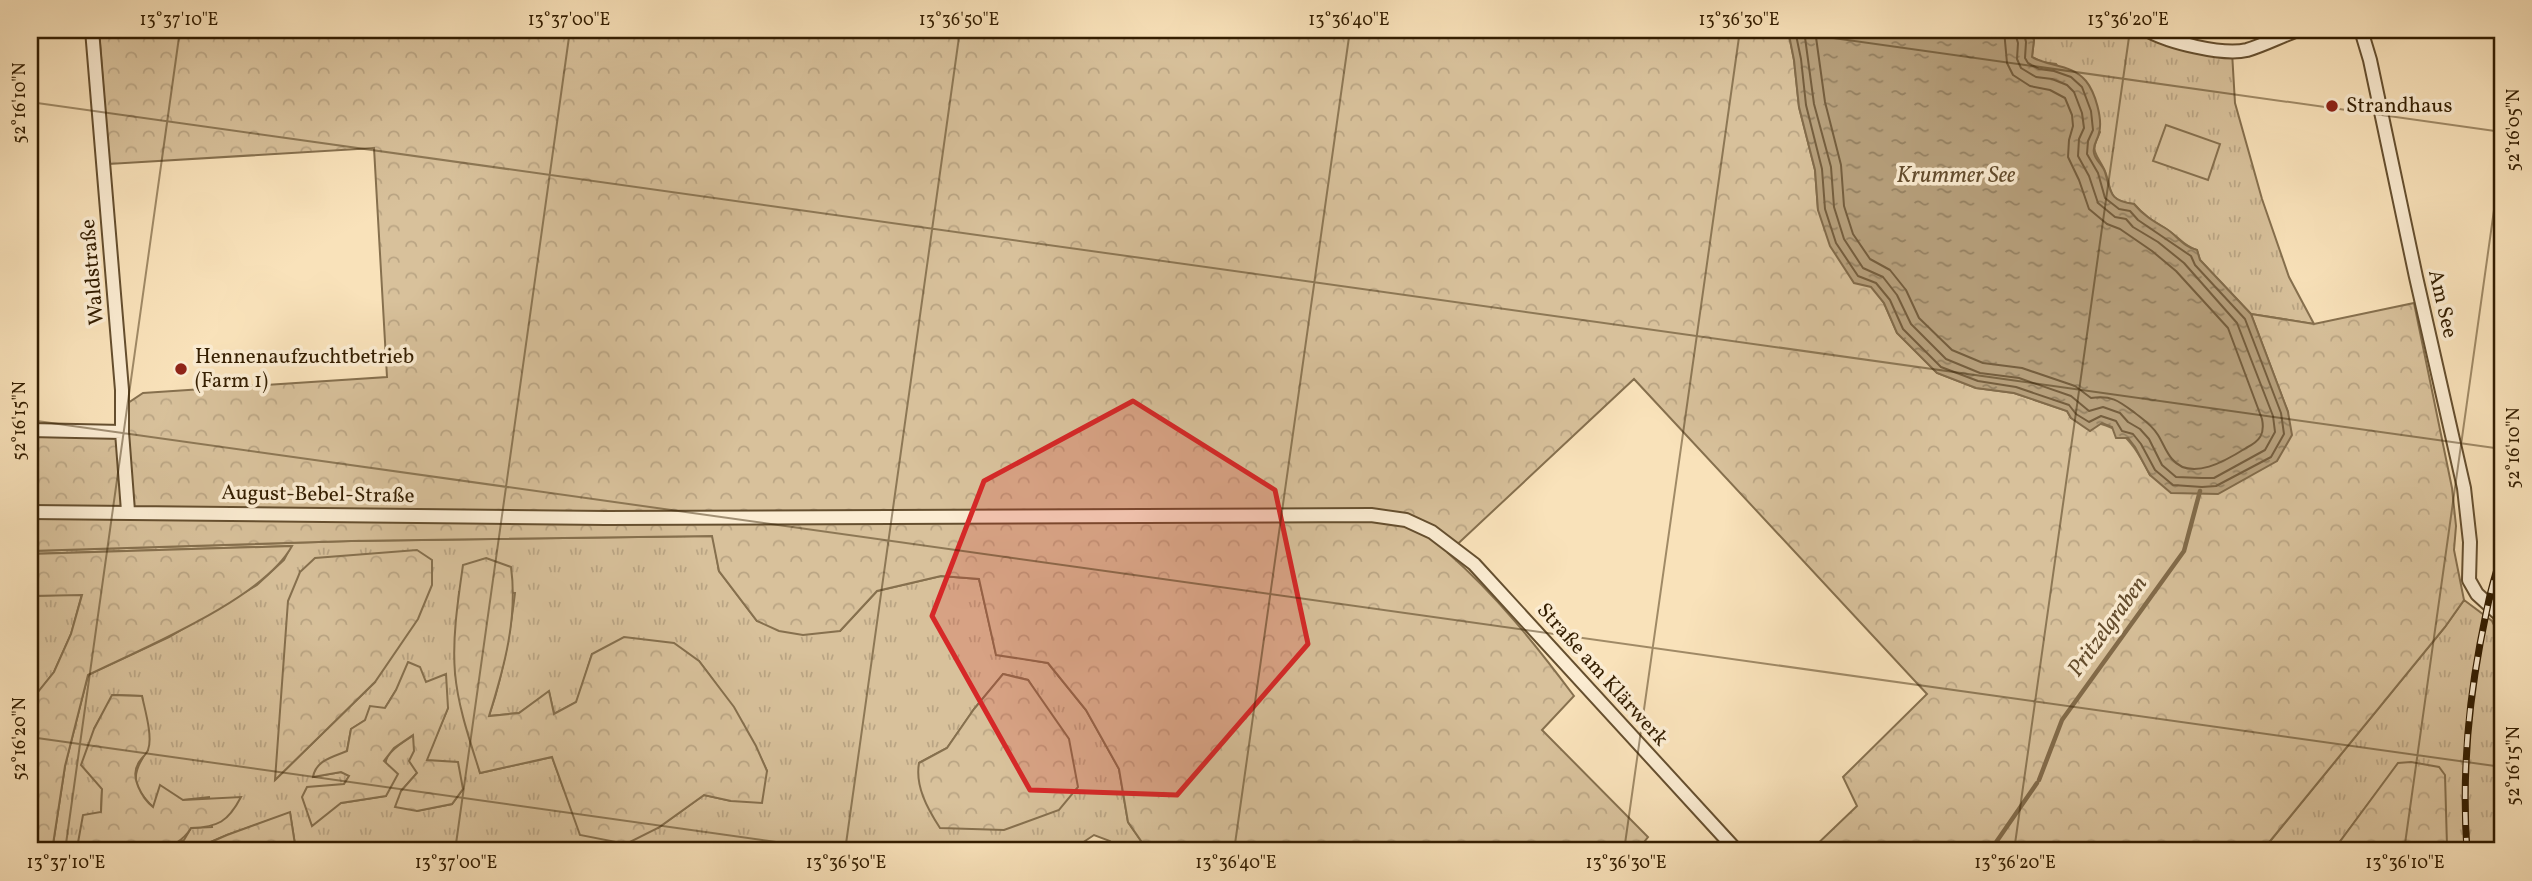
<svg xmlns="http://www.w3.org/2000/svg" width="2532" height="881" font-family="Vollkorn,serif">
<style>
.grass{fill:url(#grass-tufts);stroke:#86704e;stroke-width:2;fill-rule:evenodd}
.forest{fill:url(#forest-crowns);stroke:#86704e;stroke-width:2}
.pitch{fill:#d8c19b;stroke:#86704e;stroke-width:2}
.water{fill:url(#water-ripples);stroke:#826b4a;stroke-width:2}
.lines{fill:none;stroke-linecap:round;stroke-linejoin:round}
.shore{stroke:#755e3e;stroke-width:2}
.stream{stroke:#826b4a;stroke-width:4.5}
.street-casing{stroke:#654f2f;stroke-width:16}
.street{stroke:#fbecd2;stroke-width:12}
.rail-casing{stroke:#341e01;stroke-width:7}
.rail{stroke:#fbecd2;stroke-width:4.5;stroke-dasharray:13;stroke-linecap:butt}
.marked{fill:#d62828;fill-opacity:0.2;stroke:#d62828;stroke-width:5;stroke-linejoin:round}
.ticks{fill:none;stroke:#341e01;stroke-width:2;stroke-opacity:0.45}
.poi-dot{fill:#8f2418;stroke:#fbecd2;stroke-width:2.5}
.labels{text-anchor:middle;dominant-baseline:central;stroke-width:7;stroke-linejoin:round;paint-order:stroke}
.poi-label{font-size:21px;fill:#341e01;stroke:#fbecd2;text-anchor:start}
.street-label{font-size:21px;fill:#341e01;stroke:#fbecd2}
.water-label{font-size:23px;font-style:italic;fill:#624b2c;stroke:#fbecd2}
.neatline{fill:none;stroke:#341e01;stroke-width:2.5}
.ticks-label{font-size:18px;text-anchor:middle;fill:#341e01}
</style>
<defs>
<pattern id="grass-tufts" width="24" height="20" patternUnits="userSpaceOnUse" patternTransform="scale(1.75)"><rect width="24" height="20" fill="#d8c19b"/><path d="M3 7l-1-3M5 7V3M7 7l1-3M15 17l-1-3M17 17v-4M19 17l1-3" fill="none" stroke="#baa584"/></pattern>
<pattern id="forest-crowns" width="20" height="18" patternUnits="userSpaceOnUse" patternTransform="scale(1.75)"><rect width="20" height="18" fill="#d8c19b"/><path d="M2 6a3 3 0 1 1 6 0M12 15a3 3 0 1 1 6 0" fill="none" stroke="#baa584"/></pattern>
<pattern id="water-ripples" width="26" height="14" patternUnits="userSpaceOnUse" patternTransform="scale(1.75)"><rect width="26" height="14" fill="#b69f7b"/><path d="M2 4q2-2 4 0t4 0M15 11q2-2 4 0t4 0" fill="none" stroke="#958162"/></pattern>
</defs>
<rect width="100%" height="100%" fill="#f9e2ba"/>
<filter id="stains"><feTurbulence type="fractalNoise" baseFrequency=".00286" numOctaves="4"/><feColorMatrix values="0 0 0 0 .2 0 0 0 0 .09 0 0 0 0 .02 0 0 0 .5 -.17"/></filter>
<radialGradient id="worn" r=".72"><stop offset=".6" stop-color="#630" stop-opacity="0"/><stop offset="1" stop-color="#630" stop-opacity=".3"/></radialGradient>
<path class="grass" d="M2029,30H2147L2232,52L2235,103L2262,199L2289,277L2314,324L2251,314L2200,260L2197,250C2184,247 2177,235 2165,228C2153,221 2143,215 2134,204C2105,201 2113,189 2104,169C2095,151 2090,152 2100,132L2056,64L2042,62L2032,57L2034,40Z
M713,536L719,571L757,621L840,631L877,591L941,576L979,579L996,654L1048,663L1086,710L1119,769L1128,822L1148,851H1120L1110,841L1094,835L1070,851H296L290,813L227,835L190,851H157L184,840L191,828L212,827L209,797L183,800L153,807C131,786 131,773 148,750L142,696L113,695L94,729L102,789L101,813L77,848L83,851H52L65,766L88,675L169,637L257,585L284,560L291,546L30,554V551L351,541ZM300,572L375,682L276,779ZM459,592L515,593C510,635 503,676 489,716L519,713L549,692L554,714L577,702L592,654L699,661C726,696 749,730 767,771L731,801L704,795L658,828L564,790L552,757L480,773L455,673ZM1003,674L1028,680L1046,708L919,763L947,748L974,709ZM426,682L448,708L426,760L463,789L452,804L417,811L401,791L417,773L414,735C380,757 384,757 386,796L341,803L344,784L350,775L341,772L313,777L347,751L351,729L385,708L396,690Z
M82,594L71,634L54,672L30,702V596Z
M2464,600L2492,621L2498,633L2502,738V851H2445L2447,846L2398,764L2333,851H2262L2445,627Z"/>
<path class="forest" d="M99,30H1788L1794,60L1799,107L1815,170L1818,210L1884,303L1897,333L1937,373L1976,388L2014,393L2067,411L2071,418C2119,425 2127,431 2150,475L2288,412L2251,314L2314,324L2414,303L2452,488L2456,526L2454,550L2464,600L2445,627L2262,851H1810L1857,806L1843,777L1927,694L1634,379L1448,553C1496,595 1536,645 1574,696L1542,730L1648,837L1637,851H1148L1128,822L1119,769L1086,710L1048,663L996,655L979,579L941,576L877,591L840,631L803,635L779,631L757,621L719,571L712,536L351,541L30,551V434L118,435L116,411L143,393L387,377L374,148L109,164Z
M292,546C263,599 143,648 88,675L65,766L52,851H30V702L54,672L71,634L82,595L30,596V554Z
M417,550L432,560V585L418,619L375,682L275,780L288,601L300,572L315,558Z
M486,558L511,567C518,618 504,668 489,716L519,713L549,691L554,714L576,702L592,654L624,637L674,643L699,661L734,707L756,746L767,771L762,803L731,801L704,795L658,828L626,844L580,835L552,757L480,773C470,741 458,707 455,673C452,638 458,600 463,565Z
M408,662L420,667L426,682L446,674L448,708L427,760L458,762L463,789L452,804L417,811L395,807L401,791L417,773L409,761L414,751L413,735L394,748L384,761L398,774L386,796L341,803L312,826L302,797L307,787L344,784L349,776L341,772L313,777C316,760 333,757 347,751L351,729L365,720L370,706L385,708L396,690Z
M1003,674L1028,680L1069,739L1078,787L1059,810L1004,830L940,828C927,808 915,786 919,763L947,748L974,709Z
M112,695L142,696C145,710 153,737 148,750C146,755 140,759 138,764C130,777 142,798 153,807L160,785L183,800L241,797C228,822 218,827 191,828C171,862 117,851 83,851L77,848L83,815L101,812L102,789L81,765L94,729Z
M2411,762L2439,767L2445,775L2447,846L2445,851H2333L2398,763Z
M290,812L296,851H190L227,835Z"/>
<path class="pitch" d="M2166,125L2220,144L2208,180L2153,161Z"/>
<path class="water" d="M1788,30H2029L2034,40L2032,57C2050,67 2072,64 2086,81C2095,92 2103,119 2099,133C2098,140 2092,145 2094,153C2095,160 2103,165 2105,172C2111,192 2109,201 2134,204C2143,215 2153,221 2165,228C2177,235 2183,247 2197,250L2200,260L2251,314L2288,412L2292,435L2277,461L2218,494L2171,493L2150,475L2135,447L2128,438H2116L2112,427L2102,423L2090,431L2071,418L2067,411L2014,393L1976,388L1937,373L1897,333L1884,303L1871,287L1854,283L1830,246L1818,210L1815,170L1799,107L1794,60Z"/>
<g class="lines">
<path class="shore" d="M1795,30L1801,59L1806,105L1822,169L1825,209L1836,243L1858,276L1876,283L1890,300L1903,329L1941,367L1978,381L2016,387L2069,405L2076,414L2089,422L2101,416L2116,421L2122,431L2133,434L2141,444L2155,470L2173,485L2202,487L2216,486L2271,457L2284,434L2281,413L2245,319L2195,265L2191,256L2138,220L2130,211L2119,209L2105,198L2098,173L2087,154L2088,141L2093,130L2091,111L2082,87L2071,77L2054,71L2039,69L2028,63L2025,58L2026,42L2023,30
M1804,30L1814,104L1831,167L1834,207L1844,239L1863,268L1883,277L1897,295L1911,324L1946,359L1980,373L2019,378L2071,396L2089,411L2103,407L2120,413L2128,422L2140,429L2149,439L2162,465L2176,477L2202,478H2214L2265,450L2275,432L2273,416L2237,323L2184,263L2158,242L2133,227L2126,219L2115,217L2098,203L2089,176L2078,156L2079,139L2084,128L2082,113L2074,92L2067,85L2052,79L2036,77L2021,68L2017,59L2018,43L2014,30
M1815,30L1825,102L1841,165L1844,206L1853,234L1870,259L1890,270L1906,290L1919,318L1952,350L1983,363L2022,368L2075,386L2091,398C2112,395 2119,401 2135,413C2144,420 2152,425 2158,435C2163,443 2166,452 2172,459C2191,482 2227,460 2246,448C2260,441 2265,434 2262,419L2228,328L2176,271L2152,251L2120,229L2107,224L2089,209L2079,180L2068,157L2069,140L2073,126L2072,115L2065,98L2050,90L2030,86L2013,75L2007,63L2004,30"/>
<path class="stream" d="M2039,780L2062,720L2184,551L2200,491
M1990,851L2037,783"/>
<defs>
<path id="street" d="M92,30L122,390V432L128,511
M2147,30C2168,42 2223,56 2247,50C2264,45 2281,36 2298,30
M2361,30L2370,60L2416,277L2464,488L2470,542L2469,580L2477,594L2499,614L2502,621
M30,430L122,432
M30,512L606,518L1371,515L1406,520L1432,532L1474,564L1737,851"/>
</defs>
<use href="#street" class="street-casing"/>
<use href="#street" class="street"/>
<defs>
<path id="rail" d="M2467,851C2462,780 2467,714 2480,644C2486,614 2491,584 2502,555"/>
</defs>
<use href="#rail" class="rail-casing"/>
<use href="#rail" class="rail"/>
</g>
<path class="marked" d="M1133,401L1275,490L1308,644L1177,795L1030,790L932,616L984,481Z"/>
<path class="ticks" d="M1777,30L2502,132M30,102L2502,449M30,420L2502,767M30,737L840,851M65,851L180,30M455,851L570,30M845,851L960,30M1234,851L1350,30M1624,851L1740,30M2014,851L2130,30M2404,851L2502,153"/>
<g class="poi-dot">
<circle cx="2332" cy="106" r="7"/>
<circle cx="181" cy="369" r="7"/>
</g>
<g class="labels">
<g class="poi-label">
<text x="2346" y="106">Strandhaus</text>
<text x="195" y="357">Hennenaufzuchtbetrieb<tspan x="195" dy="24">(Farm 1)</tspan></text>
</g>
<g class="street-label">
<text transform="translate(93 272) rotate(-95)">Waldstraße</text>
<text transform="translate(2442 304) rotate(77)">Am See</text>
<text transform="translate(318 495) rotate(1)">August-Bebel-Straße</text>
<text transform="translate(1602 675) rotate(48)">Straße am Klärwerk</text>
</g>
<g class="water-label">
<text x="1956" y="176">Krummer See</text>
<text transform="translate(2108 627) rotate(-54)">Pritzelgraben</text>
</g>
</g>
<rect width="2532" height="881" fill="none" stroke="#f9e2ba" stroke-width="77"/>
<rect x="38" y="38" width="2456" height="804" class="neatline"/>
<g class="ticks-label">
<text x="179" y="25">13°37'10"E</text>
<text x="569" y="25">13°37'00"E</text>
<text x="959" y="25">13°36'50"E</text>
<text x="1349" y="25">13°36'40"E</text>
<text x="1739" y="25">13°36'30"E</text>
<text x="2128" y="25">13°36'20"E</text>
<text transform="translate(19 103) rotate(-90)" y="6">52°16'10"N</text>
<text transform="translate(2513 130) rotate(-90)" y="6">52°16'05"N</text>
<text transform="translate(19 421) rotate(-90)" y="6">52°16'15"N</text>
<text transform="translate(2513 448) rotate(-90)" y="6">52°16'10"N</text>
<text transform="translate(19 739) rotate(-90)" y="6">52°16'20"N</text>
<text transform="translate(2513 766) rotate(-90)" y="6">52°16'15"N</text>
<text x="66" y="868">13°37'10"E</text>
<text x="456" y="868">13°37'00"E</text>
<text x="846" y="868">13°36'50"E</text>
<text x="1236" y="868">13°36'40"E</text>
<text x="1626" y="868">13°36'30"E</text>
<text x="2015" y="868">13°36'20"E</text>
<text x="2405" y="868">13°36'10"E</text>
</g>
<rect width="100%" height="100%" filter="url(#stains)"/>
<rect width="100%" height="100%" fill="url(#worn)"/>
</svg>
